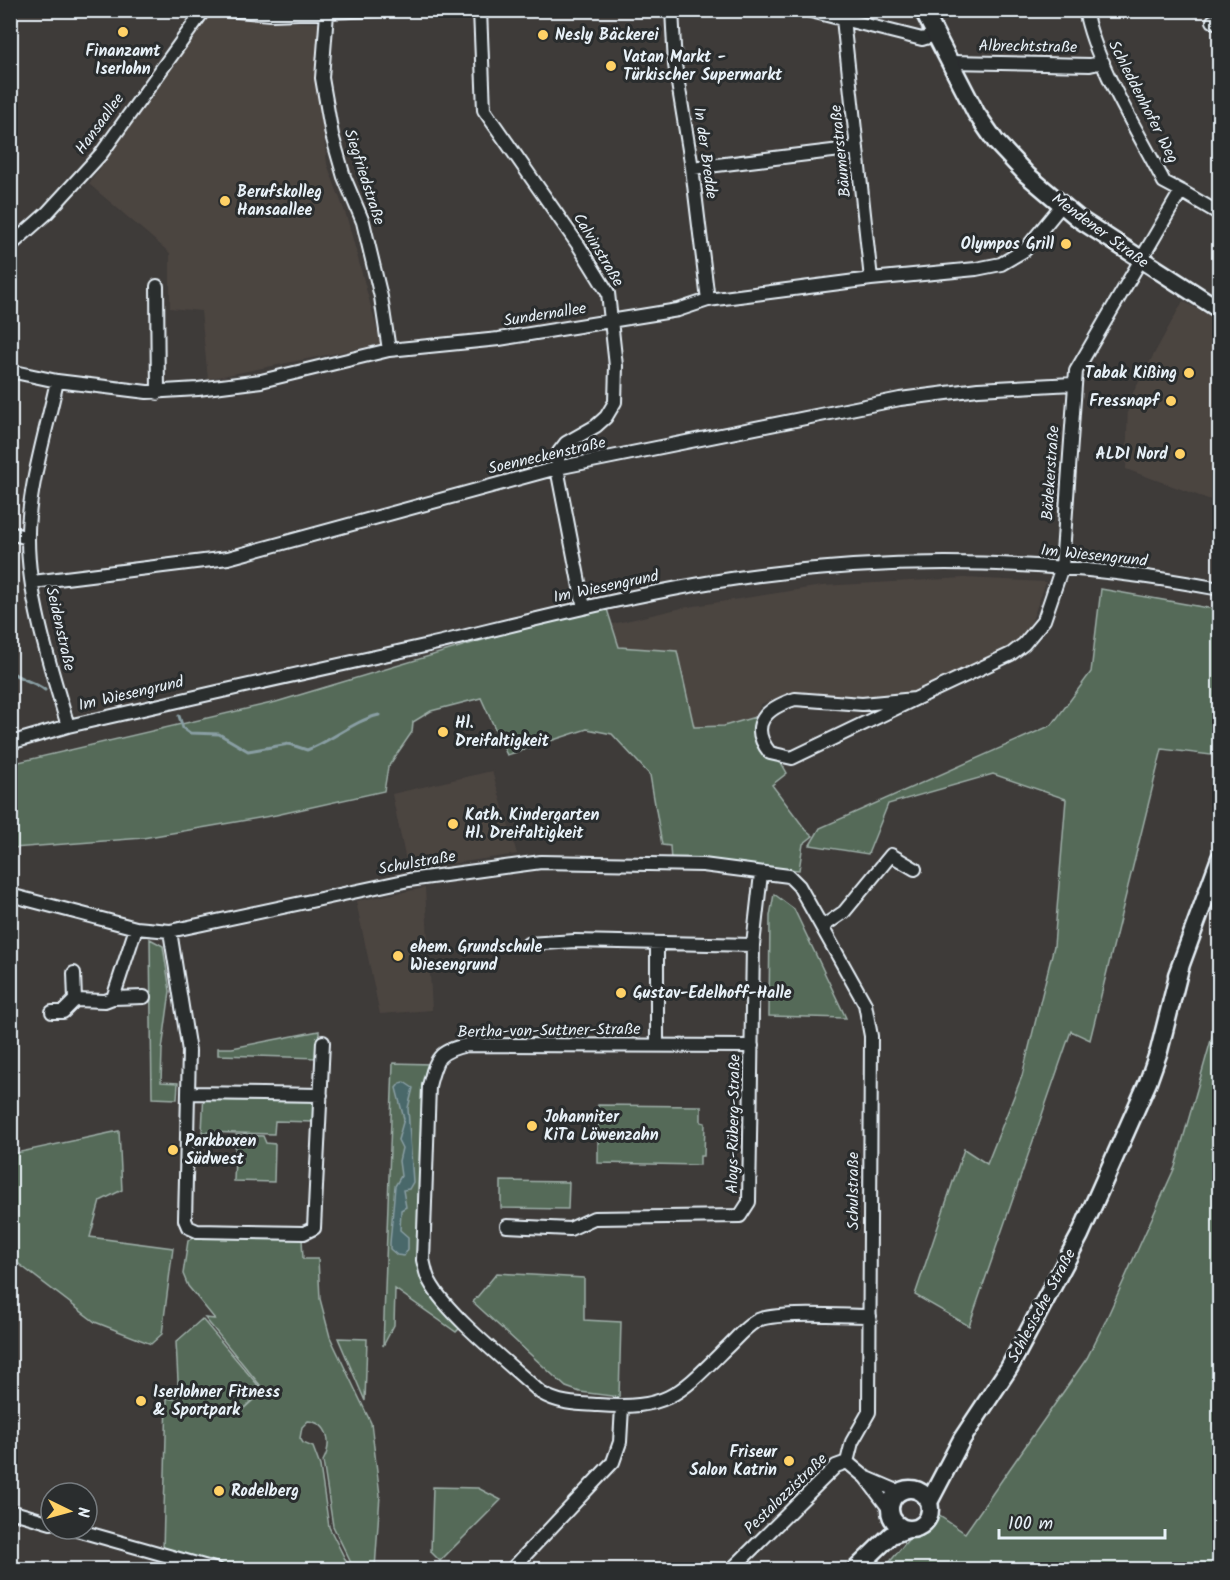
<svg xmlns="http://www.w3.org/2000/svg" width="1230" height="1580" font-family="Kalam,sans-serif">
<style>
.built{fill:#4c4541}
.green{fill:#546b58;stroke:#9eaea8;stroke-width:1.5}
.water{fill:#49676b;stroke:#899ea3;stroke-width:1.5}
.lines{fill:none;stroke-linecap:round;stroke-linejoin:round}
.stream{stroke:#899ea3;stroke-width:3}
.street-casing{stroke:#e8f1f8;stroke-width:16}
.secondary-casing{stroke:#e8f1f8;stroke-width:21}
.street{stroke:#2a2d2e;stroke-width:12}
.secondary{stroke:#2a2d2e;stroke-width:16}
.poi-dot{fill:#ffd166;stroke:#2a2d2e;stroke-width:2}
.labels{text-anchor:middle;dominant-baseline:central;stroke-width:6;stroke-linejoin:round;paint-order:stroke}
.poi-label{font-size:16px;font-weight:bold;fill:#e8f1f8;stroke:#2a2d2e;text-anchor:start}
.street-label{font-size:16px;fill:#e8f1f8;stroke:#2a2d2e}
</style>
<rect width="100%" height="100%" fill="#3e3b39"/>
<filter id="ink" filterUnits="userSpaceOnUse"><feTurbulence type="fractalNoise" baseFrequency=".0167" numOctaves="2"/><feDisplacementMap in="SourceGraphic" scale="12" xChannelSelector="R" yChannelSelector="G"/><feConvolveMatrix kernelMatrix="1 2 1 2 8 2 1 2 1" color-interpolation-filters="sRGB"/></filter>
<g filter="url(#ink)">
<path class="built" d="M208,18L320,23L318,81L327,164L347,218L381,344L208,379L201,311L170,308V253L89,184Z
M1183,301L1219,321V503L1126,469L1128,402Z
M964,578L1046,582L1032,620L1023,638L1011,648L914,692L866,699L788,694L761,704L755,717L724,726L694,727L677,651L619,647L613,624L682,608L822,586Z
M492,771L517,854L408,870L392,794Z
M425,888L432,1010L380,1014L356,901Z"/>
<path class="green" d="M1101,589L1219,610V756L1162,749L1090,1040L1071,1031L969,1326L915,1295L964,1149L987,1164L1022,1076L1054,946L1066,799L993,774L888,804L868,854L810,845L820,828L1052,725L1091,672Z
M606,606L619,647L677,651L694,727L724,726L755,717C754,737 756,755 779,759L787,773L772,785L805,829L813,836L803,844L799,870L772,868L758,871L671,861L670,846L662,845L650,775L612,734L587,729L507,755L481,698L431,711L413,722L412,732L388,767L384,791L276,815L143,838L13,848L10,835V764L276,702L563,616Z
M774,894L794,909L846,1018L769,1016L770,916Z
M150,939L163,946L170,991L162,1050L161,1082L178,1083L177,1099L152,1098Z
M1219,1012V1569L883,1570L932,1511L965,1533L1087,1358L1105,1322L1175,1167Z
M319,1031V1058L218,1055V1048H232Z
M393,1063L431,1064L428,1254L431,1285L463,1325L456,1332L395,1289L394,1325L383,1346Z
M204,1091L317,1096L315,1122L275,1121L274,1134L202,1132Z
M598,1105L701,1106V1122L705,1123L704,1156H700V1165L598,1163Z
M119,1131L122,1190L100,1201L90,1237L173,1248L162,1334L151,1344L95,1322L11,1258V1154Z
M236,1135L263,1136L266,1143L275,1144L274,1182L234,1181Z
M501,1181L569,1182L568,1209L501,1208Z
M194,1237L302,1238L303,1259H318L320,1299L330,1337L371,1423L380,1495L375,1569H354L333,1526L323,1461C332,1445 330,1423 308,1421L302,1427L300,1438L303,1443L313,1447L320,1466L329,1527L350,1569H276L254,1563L251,1569H240L163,1550L167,1398L179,1400L176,1342L202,1319L262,1390L239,1413L264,1390L205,1318L215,1319L188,1286L183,1274L188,1241Z
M497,1273L584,1278V1320L621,1322L619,1397L580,1392L566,1387L473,1302Z
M338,1338L367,1339L365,1401Z
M433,1487L478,1488L501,1500L440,1561L431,1552Z"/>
<path class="water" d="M404,1082L413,1088L408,1108L413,1182L409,1189L403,1190L406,1207L401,1210L400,1230L408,1237V1249L404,1256L397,1255L390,1249V1243L395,1186L401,1176L399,1161L402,1148L398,1140L404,1119L396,1088L400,1083Z"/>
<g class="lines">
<path class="stream" d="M10,671C22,681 34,681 45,690
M179,716L183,728L190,733L219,734L248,751L289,744L307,750C332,741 353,721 379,715"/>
<defs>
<path id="street" d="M226,10L271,14L380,10
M480,10L484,110L579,246L608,293L616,366L615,402L606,417L596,426L566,443L559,452L557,468L584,608
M672,10L675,65L692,168L708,300
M807,10L922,39L935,35
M327,13L322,78L332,135L344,177L363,222L381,297L389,350
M843,19L871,279
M1213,21L1220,24
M951,62L1090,65L1103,62
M692,168L857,148
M1181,191L1220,214
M10,246L47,213L101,154L204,10
M157,286L158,393
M10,371L57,381L147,392L198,389L261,381L389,350L499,339L678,310L708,300L871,279L976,269L1001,264L1025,250L1061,206
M57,381C47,429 27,491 28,539C28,598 51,669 68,726
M10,533L28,538
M33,582L228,558L557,468L900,399L978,389L1073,384
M795,699L862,704L915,699L792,758L770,753C747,724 767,708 795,699Z
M915,699L1011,654L1024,644L1044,620L1062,567L1076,371L1181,191L1164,182C1138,131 1096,66 1085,10
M10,743L68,726C188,698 309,672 429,645C534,620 639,592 745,577C901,555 1065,559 1220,589
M10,895L136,928L170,931L409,880L541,862L703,865L789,876L799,886L865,1004L871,1036L869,1412L852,1442L847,1462
M822,927L844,912L891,855L915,869
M170,931L189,1051L185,1220L188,1227L197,1231L304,1233L314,1228L323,1042
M528,944L575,941L753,945
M74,973L75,1000L105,1001L113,998L136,928
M113,998L144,997
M52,1012H63L75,1000
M657,1046V944
M752,1046L467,1045C438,1051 436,1058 429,1086L423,1260C425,1267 426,1276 430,1282C448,1316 511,1365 541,1393C559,1404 578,1404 598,1405C667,1410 679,1395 725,1349C735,1340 744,1328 756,1321C774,1311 845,1316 870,1316
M190,1093L321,1095
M507,1226L570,1229L594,1218L740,1216L749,1202L753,945L761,874
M847,1462L865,1477L890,1510
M865,1477L900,1492
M10,1511L51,1523
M73,1529L218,1570
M511,1570L613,1462L620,1442L622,1407
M731,1570L836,1466L847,1462"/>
<path id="secondary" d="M923,10L976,113L996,142L1027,175L1079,219L1220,310
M1177,975L1220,858
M890 1509a20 20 0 1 1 40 0a20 20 0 1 1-40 0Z
M929,1502L962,1439L1009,1368L1080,1235L1148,1082L1159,1051L1181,964
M855,1570L891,1535L908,1529"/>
</defs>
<use href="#street" class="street-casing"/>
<use href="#secondary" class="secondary-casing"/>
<use href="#street" class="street"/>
<use href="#secondary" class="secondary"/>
</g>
</g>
<g class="poi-dot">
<circle cx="123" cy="32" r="6"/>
<circle cx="543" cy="35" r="6"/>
<circle cx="611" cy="66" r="6"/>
<circle cx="225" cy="201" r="6"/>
<circle cx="1066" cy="244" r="6"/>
<circle cx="1189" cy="373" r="6"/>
<circle cx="1171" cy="401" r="6"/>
<circle cx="1180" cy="454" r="6"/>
<circle cx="443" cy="732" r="6"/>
<circle cx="453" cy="824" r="6"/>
<circle cx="398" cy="956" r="6"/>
<circle cx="621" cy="993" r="6"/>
<circle cx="532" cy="1126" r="6"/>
<circle cx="173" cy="1150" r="6"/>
<circle cx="141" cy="1401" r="6"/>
<circle cx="789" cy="1461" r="6"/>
<circle cx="219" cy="1491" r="6"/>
</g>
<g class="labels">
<g class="poi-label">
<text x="555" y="35">Nesly Bäckerei</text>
<text x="123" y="51" text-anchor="middle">Finanzamt<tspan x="123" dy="18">Iserlohn</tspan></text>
<text x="623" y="57">Vatan Markt -<tspan x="623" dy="18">Türkischer Supermarkt</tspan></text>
<text x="237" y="192">Berufskolleg<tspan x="237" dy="18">Hansaallee</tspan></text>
<text x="1054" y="244" text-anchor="end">Olympos Grill</text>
<text x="1177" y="373" text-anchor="end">Tabak Kißing</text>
<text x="1159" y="401" text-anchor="end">Fressnapf</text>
<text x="1168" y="454" text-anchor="end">ALDI Nord</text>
<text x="455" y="723">Hl.<tspan x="455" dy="18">Dreifaltigkeit</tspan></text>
<text x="465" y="815">Kath. Kindergarten<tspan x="465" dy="18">Hl. Dreifaltigkeit</tspan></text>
<text x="410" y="947">ehem. Grundschule<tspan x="410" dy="18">Wiesengrund</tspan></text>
<text x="633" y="993">Gustav-Edelhoff-Halle</text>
<text x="544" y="1117">Johanniter<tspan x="544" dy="18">KiTa Löwenzahn</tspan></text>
<text x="185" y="1141">Parkboxen<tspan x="185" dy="18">Südwest</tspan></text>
<text x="153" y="1392">Iserlohner Fitness<tspan x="153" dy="18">&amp; Sportpark</tspan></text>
<text x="777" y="1452" text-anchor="end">Friseur<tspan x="777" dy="18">Salon Katrin</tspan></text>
<text x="231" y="1491">Rodelberg</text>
</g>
<g class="street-label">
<text transform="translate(1028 47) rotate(1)">Albrechtstraße</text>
<text transform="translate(1143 102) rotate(63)">Schleddenhofer Weg</text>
<text transform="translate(100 124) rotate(-54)">Hansaallee</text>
<text transform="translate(841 151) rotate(-96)">Bäumerstraße</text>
<text transform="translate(705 153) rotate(82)">In der Bredde</text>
<text transform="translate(364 177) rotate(72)">Siegfriedstraße</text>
<text transform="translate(1100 231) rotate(36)">Mendener Straße</text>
<text transform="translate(598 250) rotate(59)">Calvinstraße</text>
<text transform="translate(545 315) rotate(-9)">Sundernallee</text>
<text transform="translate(547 456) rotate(-13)">Soenneckenstraße</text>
<text transform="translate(1051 473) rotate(-86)">Bädekerstraße</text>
<text transform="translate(1094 556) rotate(6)">Im Wiesengrund</text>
<text transform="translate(606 587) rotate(-12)">Im Wiesengrund</text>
<text transform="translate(60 629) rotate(77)">Seidenstraße</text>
<text transform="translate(131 694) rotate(-13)">Im Wiesengrund</text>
<text transform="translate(417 863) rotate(-10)">Schulstraße</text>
<text transform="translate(549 1031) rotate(-1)">Bertha-von-Suttner-Straße</text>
<text transform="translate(734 1124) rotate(-89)">Aloys-Rüberg-Straße</text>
<text transform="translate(853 1191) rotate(-90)">Schulstraße</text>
<text transform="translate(1042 1306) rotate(-62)">Schlesische Straße</text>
<text transform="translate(786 1494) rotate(-44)">Pestalozzistraße</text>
</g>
</g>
<rect width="1230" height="1580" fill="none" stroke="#2a2d2e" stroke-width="36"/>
<rect x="18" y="18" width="1194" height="1544" fill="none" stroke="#e8f1f8" stroke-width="2" filter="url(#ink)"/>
<g transform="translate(69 1511) rotate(95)"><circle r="28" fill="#2a2d2e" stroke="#767b7f" stroke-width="1.5"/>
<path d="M0-4.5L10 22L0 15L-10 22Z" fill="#ffd166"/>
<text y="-9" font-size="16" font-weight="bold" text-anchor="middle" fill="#e8f1f8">N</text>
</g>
<path d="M999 1529v9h166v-9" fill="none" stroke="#e8f1f8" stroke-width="3"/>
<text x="1008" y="1529" font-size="18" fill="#e8f1f8" stroke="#2a2d2e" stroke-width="4.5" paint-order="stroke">100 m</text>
</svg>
